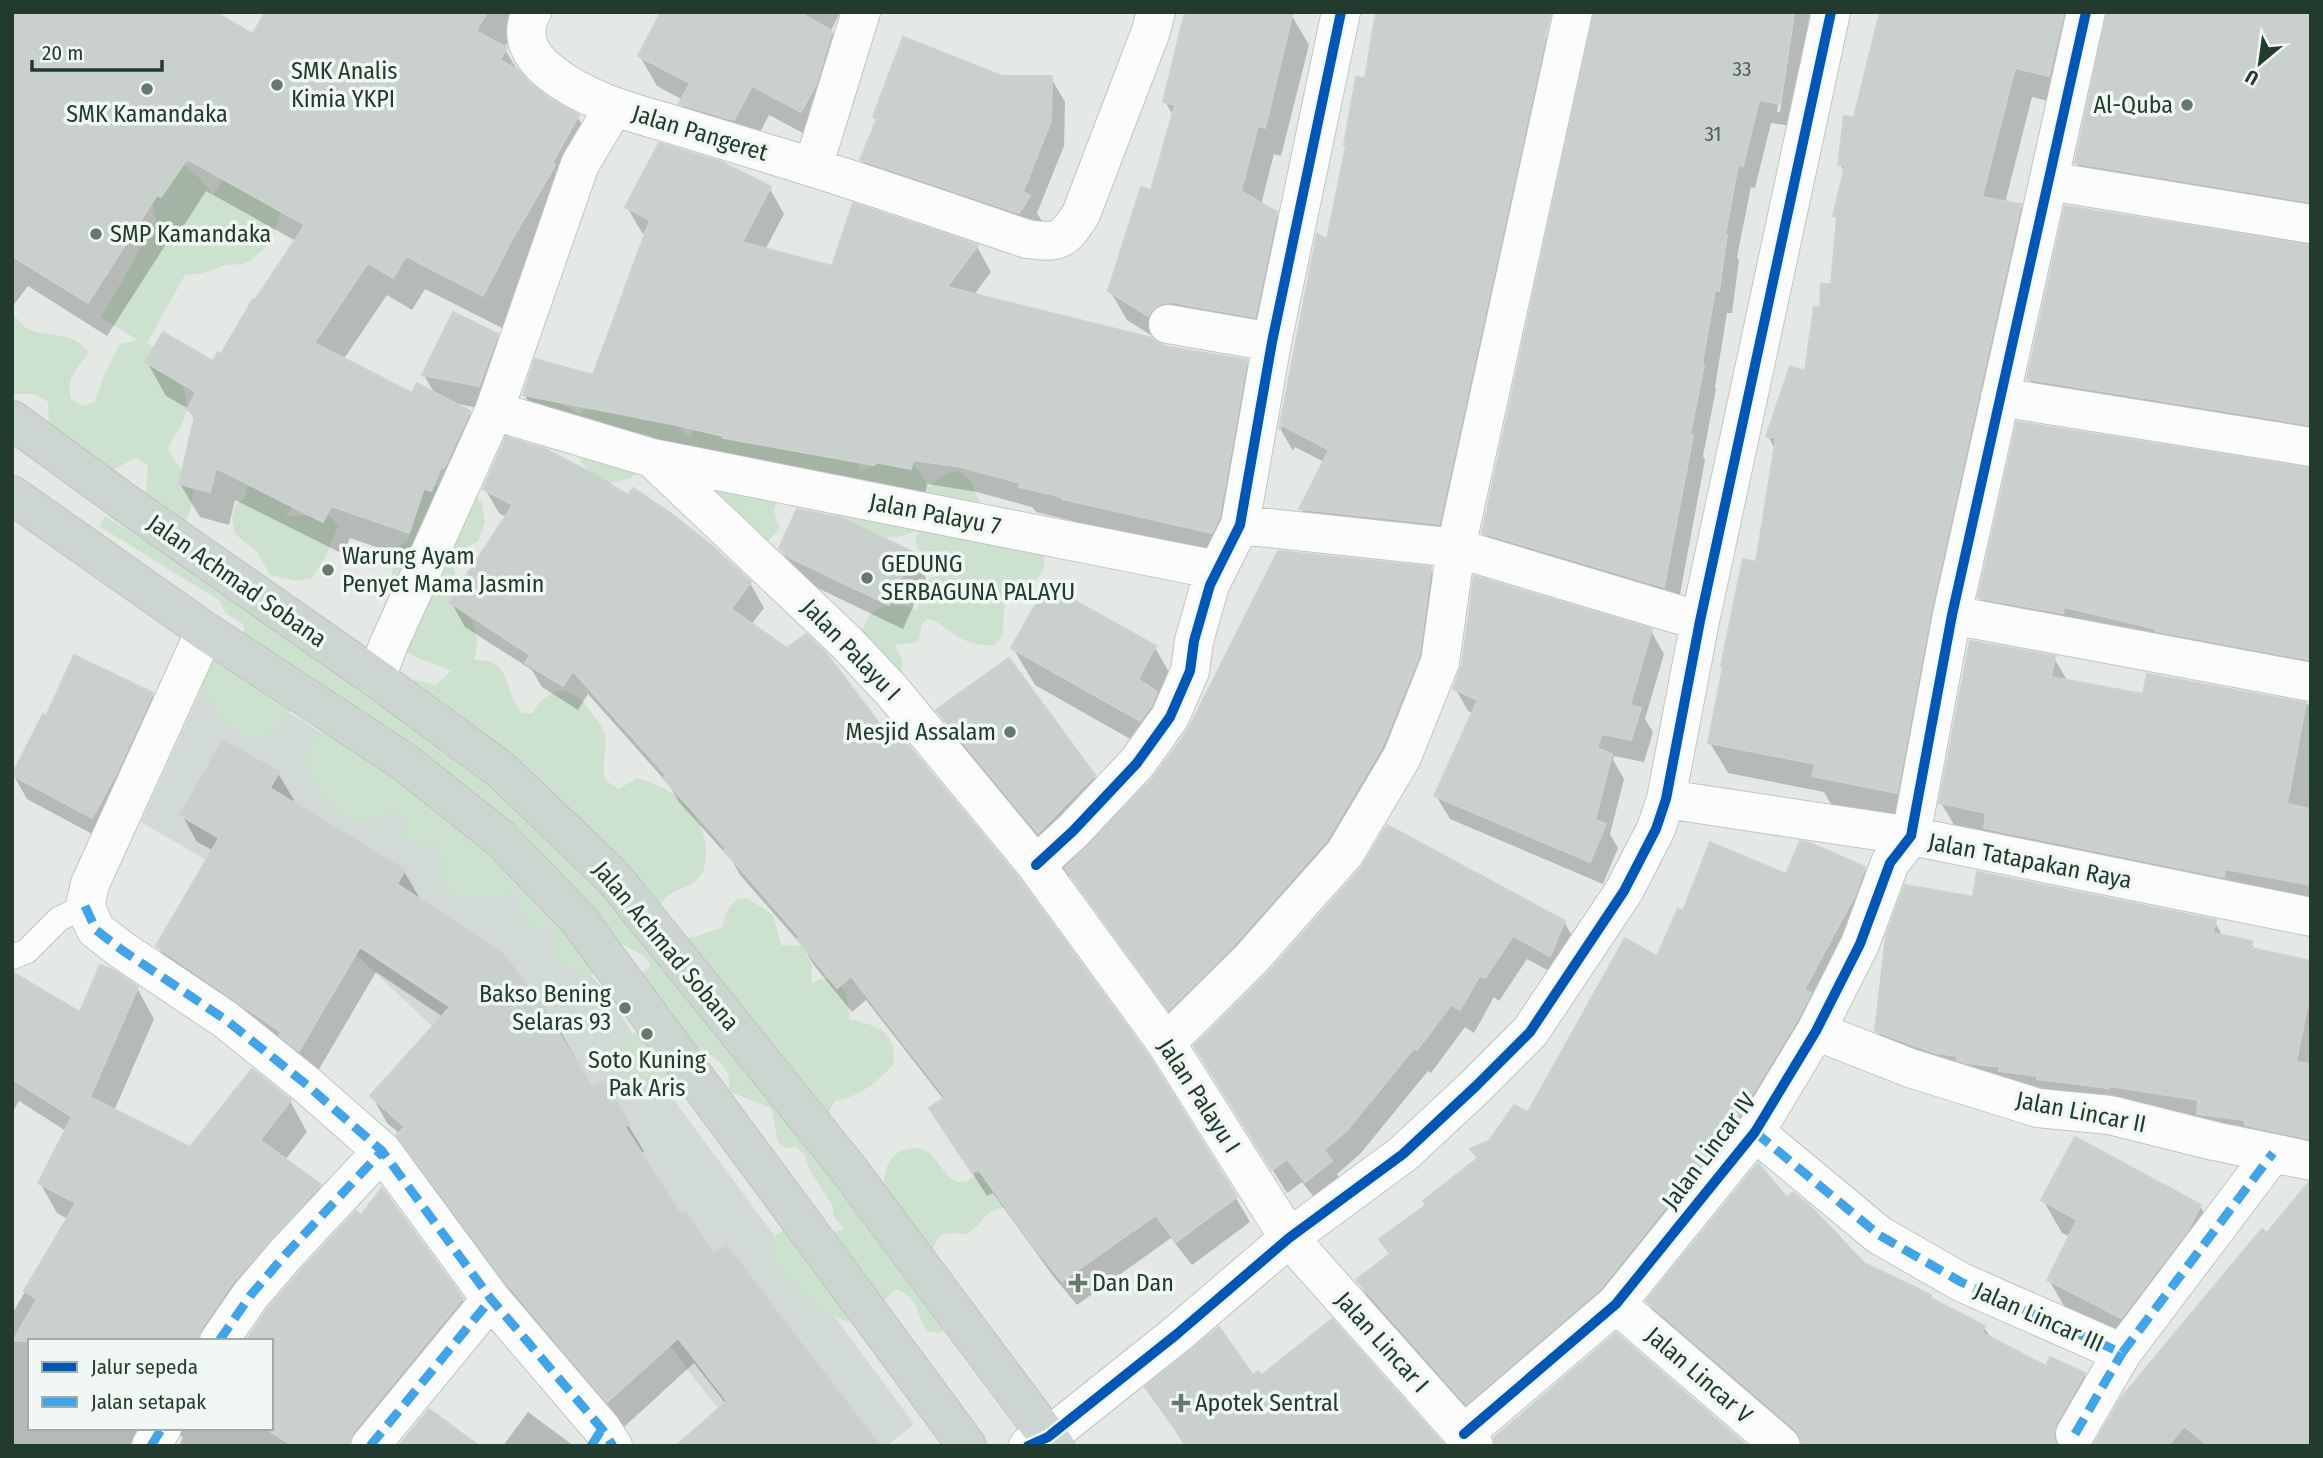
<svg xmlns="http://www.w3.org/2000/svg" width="2323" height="1458" font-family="'Fira Sans Condensed',sans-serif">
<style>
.built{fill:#d1dad4}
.green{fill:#cce2ce}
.shadow{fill:#0003}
.building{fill:#cad0cd;stroke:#ccd2ce;stroke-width:2}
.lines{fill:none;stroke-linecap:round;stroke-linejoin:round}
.service-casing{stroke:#c1c6c2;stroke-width:26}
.minor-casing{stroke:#c1c6c2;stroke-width:40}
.primary-casing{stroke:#bcc5c0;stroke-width:40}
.service{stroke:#fbfcfb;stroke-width:24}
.minor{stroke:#fbfcfb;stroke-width:38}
.primary{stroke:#cdd5d1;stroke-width:38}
.quiet{stroke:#3ea4eb;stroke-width:9;stroke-dasharray:18 9;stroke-linecap:butt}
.cycleway-casing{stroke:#f1f8f3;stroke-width:15}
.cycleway{stroke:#0057b8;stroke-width:10}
.poi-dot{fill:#65796f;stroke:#f1f8f3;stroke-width:2.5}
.labels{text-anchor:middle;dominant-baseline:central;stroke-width:7;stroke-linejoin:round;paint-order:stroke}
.number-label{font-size:21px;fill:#4c6257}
.poi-label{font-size:24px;fill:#213c2f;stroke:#f1f8f3;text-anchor:start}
.street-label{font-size:24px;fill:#213c2f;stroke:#f1f8f3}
</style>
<rect width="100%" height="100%" fill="#e4e9e5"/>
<path class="built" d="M211,668L300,719L376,770L503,878L608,994L673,1099L914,1424L887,1446H749L697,1382L434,1028L335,935L141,822Z"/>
<path class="green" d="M173,160C191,168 202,179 213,195L222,180L236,174L271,201L280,211C278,233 264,255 244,263C237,266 229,263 222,266C209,271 200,275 185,275L147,343C168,355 193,390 185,416C182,429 172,436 168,450C185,480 203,481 186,521L172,525L146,496L148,466L136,458L112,470L49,432L48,402L36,394H12V313C17,318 22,326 28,329C52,339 69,329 89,352C77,370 66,376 71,399L82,406L95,402L105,373L120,344L138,340L101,318L156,221L153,204L142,195Z
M528,393L547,396L580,414L595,402L673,415L678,427L689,437L698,426L857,456L860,470C893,460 911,449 929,488C935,480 952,467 962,473C975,481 976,501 986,510C1003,527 1025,540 1044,554C1048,572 1033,588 1014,585L1004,607L1003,635L994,645C976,646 962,641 947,630C940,624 936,620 927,619L922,623L918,642L895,645C900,656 907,666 899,677L862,633C867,604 895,599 918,611C922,576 921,582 952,571L953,564C935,564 925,560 915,544L918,530C893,541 877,539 852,527C844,523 839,521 835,513L777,500L774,511L780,528L767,542L641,472C609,492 593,482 575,452C551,452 537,447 518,431L517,411Z
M250,472L299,501L285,516L329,515L338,526L327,554L312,578L297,581L270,575L257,552L235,534L232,519L235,506L245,498Z
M449,481L467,491L482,503L485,522L478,541L462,550L443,552L441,555L454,568L455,577L450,585L448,593C470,618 483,626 474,660C515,658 502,693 522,713H532C551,684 571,684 591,712C597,720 603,727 605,736C607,749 602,763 604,775C606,782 613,786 619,789L637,778C672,787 703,811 706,849C706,860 706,871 697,880C683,893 668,886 659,909L684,938L694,937L723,927C725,913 728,906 739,898L749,899L773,915L781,945L802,946L811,963L812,983C838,967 851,996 849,1019C876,1025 898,1031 893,1065C874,1084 861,1096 835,1101L830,1109V1118L884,1186C884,1174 887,1158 899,1152C937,1135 937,1177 958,1182C973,1185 984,1166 992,1156L1015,1207C979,1209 991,1218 967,1234L947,1233L938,1238L920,1273L948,1329L938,1333L926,1331C916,1311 919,1299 896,1289C882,1301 873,1318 854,1321C833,1325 788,1282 777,1265C773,1259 772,1252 770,1245L775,1236L793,1224L834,1232L844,1229L834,1216L832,1205L808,1167L805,1155L796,1147L786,1148L778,1142L771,1108L728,1091C734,1068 717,1059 699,1048C689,1055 681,1067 670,1074C650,1087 628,1072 620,1054C629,1026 647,1029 672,1026L674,1015L669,1007L659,1008L639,983L642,973L651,966L645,957L619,942L591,976L581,975L554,956L555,935L547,929C525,933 520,916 519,897L510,893L501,896H457L441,884L442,864L438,844L418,846L400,837L409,818L390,813L372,821L352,819L335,807L320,790L309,773L306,752L318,734L337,728L303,693L280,727L264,737H244L228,725L202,691L199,670L209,653L246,644L243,624L225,613L220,601L99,526L105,516L225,591L397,685L416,680L436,685L451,671C439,665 426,662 414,656C401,650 392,640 382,630V609L394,592L390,552L407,541L413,521V500L429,488Z"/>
<path class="shadow" d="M12,12L253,36L267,12H525L504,48L521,76L549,101L577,116L597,150L502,328L425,289L412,310L387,295L343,360L413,396L435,394L424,375L496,335L511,360L493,411L453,403L469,412L488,445L428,565L350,538L343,554L235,500L229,525L200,517L180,484L195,421L189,409L166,396L147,362L214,363L222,356L296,241L206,191L181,230L177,227L107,336L28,286L12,307Z
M663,12H840L831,31L849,62L818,141L769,115L751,150L699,134L681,104L683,100L657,86L640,56Z
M1792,12L1777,112H1780L1795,12H1810L1792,126L1771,123L1755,188L1751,187L1737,257L1739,260L1732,313H1727L1715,387L1716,389L1703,456L1705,460L1677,610L1497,556L1484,533Z
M1881,12H2311V228L2094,193L2077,163L2108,20L2096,21L2066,105L2032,97L2005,203L2020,205L2037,236L1914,822L1832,806L1824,792L1728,773L1710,743L1758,564L1776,451L1768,436L1807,373L1821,310L1832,286L1838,222L1835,216L1845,173L1840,164L1856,119Z
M1292,16L1309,45L1281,156L1274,154L1261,205L1276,213L1293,243L1271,345L1168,339L1165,344L1127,320L1110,291L1152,193L1173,116L1165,101Z
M1545,35L1558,58L1452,547L1314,532L1301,509L1324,462L1295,447L1293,451L1281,430L1318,236L1328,242L1366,80Z
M1001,78H1051L1065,102L1064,146L1037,213L1042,221L1033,236L876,183L862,160L878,122L875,117Z
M770,189L784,214L765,250L833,268L854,205L977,247L991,272L973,296L1164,347L1246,361L1260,387L1226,557L1078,524L1077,522L1036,512L1032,507L977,492L927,484L925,494L539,420L525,395L594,378L646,235L642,233L627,207Z
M2311,247V452L2046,409L2029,379Z
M2311,470V686L1998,628L1980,597Z
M485,489L750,583L764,608L751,625L1236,1198L1250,1222L1192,1265L1171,1238L1077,1305L1053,1276L993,1193L987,1196L931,1109L944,1100L866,1000L852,1012L813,964L804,948L740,875L733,862L679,802L669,785L588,694L578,710L542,687L532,670L465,627L451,602L506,517L499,513Z
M780,548L912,553L926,578L903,629L805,582L795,573Z
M1430,569L1443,591L1394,770L1182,1030L1080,890L1071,875L1066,880L966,758L939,711L1009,660L1094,776L1117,817Z
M1651,631L1664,654L1645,719L1653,732L1644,762L1614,756L1613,760L1624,779L1610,834L1618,848L1603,884L1450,819L1436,796L1474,714L1468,711L1455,688Z
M1013,648H1155L1176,684L1162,757L1035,685Z
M2054,658L2068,682L2145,696L2149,676L2311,705V912L1959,833L1941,803Z
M152,694L166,719L107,842L27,799L13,774L47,718Z
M278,773L294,800L292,803L404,871L419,897L418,900L560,1031L575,1057L573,1059L592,1090L603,1084L644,1151L640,1154L680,1217L878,1446L726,1404L694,1363L624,1427L526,1312L414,1162L400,1134L387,1123L372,1096L443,1017L376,972L315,1076L173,973L158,946L214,851L197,842L182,815Z
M1864,869L1877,891L1749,1142L1480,1425L1371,1303L1358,1281L1391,1256L1381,1240L1428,1206L1479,1160L1473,1150L1490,1143L1529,1114L1658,958L1684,914L1787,876Z
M1975,899L2215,922L2223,937L2251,943L2256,951L2311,962V1149L1894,1061L1877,1030Z
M1564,922L1578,946L1564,979L1527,959L1499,1001L1494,997L1474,1033L1465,1027L1431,1073L1428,1071L1360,1154L1337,1174L1344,1186L1320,1205L1302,1182L1287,1193L1210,1070L1268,976Z
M12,976L81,1015L137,988L154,1019L114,1111L190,1149L290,1101L307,1132L285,1160L319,1186L337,1216L230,1341H30V1428H271L462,1299L479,1330L384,1446H179L183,1437L180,1436L168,1439L161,1446H12V1314L68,1219L57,1213L40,1183L66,1131L19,1101L12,1113Z
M2043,1200L2200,1206L2219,1239L2140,1350L2068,1313L2049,1280L2070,1237L2062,1233Z
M1787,1201L1863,1265L1930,1296L1932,1301L1984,1327L1992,1340L2047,1369L2084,1374L2097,1397L2068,1446H1803L1661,1324L1648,1301Z
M2267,1235L2311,1446H2095Z
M1253,1377L1442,1446H1185L1147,1388Z
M528,1412L574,1446H503Z"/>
<path class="building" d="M12,12H215L253,34L265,12H487L476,31L507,48L500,60L518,70L529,82L550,99L579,115L552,163L555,165L510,243L483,296L406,256L393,278L368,263L314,343L412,393L417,383L470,411L444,468L441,467L431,491L424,488L409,533L331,506L323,522L216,468L210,492L179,484L195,415L187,410L196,392L145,362L163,332L213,361L218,352L221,354L253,299L255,300L305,225L187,159L161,197L157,195L88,303L12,256Z
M661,12H799L832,31L816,84L801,112L752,86L734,120L679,104L690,83L638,56Z
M1185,12H1293L1265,128L1258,126L1241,191L1277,212L1255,317L1171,302L1160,304L1152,310L1148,316L1108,291L1141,187L1151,190L1175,105L1163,102Z
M1376,12H1551L1439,524L1299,509L1329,450L1282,425L1279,430L1317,234L1327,239L1346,146L1344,145L1356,77L1365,78Z
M1594,12H1794L1780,104L1759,100L1743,166L1738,165L1725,235H1727L1719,291L1715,290L1702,364L1704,365L1690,435L1693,436L1664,587L1482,533Z
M1880,12H2064L2049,76L2015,68L1982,197L2021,204L1931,610L1897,793L1812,776L1815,764L1708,743L1723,667L1721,666L1743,559L1756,562L1776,438L1766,437L1790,366L1805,371L1814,307L1820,308L1821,284H1831L1837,217L1833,216L1845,166L1838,165L1844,116L1854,117Z
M2107,12H2311V202L2075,163Z
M903,37L1002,76H1052L1051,121L1023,192L1030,196L1019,213L860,160L877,119L873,117Z
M659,143L724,163L771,187L742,242L832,266L853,203L978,245L947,287L1152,338L1164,346L1247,360L1219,518L1212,533L1062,499V497L1019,487L1020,483L961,467L913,460L911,469L875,462L874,465L723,438V436L676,425L523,395L535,359L593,375L650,220L625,207Z
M2065,206L2311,245V425L2027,379Z
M453,312L498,334L479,386L422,375Z
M2017,422L2311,468V660L2156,631V629L2064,607L2063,613L1978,598Z
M506,437L545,449L594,474L628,495L633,488L669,512L711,545L751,582L731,609L787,648L806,634L826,653L891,739L898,733L1019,878L1148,1055L1237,1197L1176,1242L1156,1215L1062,1281L1037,1251L978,1169L972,1173L929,1108L945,1097L851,976L837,988L797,939L800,937L724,850L726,848L663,778L666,775L573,671L563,686L525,663L530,655L449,602L513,505L483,489Z
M797,509L842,518L913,552L889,605L788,557L779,548Z
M1278,551L1431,567L1419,656L1382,747L1327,840L1234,945L1169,1010L1065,868L1153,778L1188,730Z
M1474,576L1652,629L1630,705L1641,708L1631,740L1602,734L1597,748L1612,754L1595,820L1606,824L1590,862L1434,796L1478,700L1453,689L1462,665Z
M1047,585L1156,646L1138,679L1157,692L1151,706L1140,721L1011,648Z
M1970,641L2055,656L2051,677L2143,694L2147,674L2306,703L2287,804L2311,809V885L2225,869L2224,877L1984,828L1986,813L1939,803Z
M74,655L153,693L116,774L92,818L12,775L43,714L46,716Z
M1009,658L1095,775L1038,833L936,710Z
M223,740L279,772L270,788L405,870L397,884L504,955L561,1030L558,1032L593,1088L604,1081L630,1124L625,1127L680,1214L686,1211L713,1254L726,1245L880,1446H676L727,1401L678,1338L607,1402L508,1285L396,1135L405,1127L370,1096L450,1007L360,947L299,1051L279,1035L281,1032L156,946L219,838L180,815Z
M1387,825L1565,921L1550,956L1513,936L1485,978L1480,975L1460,1010L1451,1005L1417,1050L1414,1048L1347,1130L1324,1150L1332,1161L1305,1182L1287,1159L1272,1170L1194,1046L1266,975L1361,868Z
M1800,841L1810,843L1865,867L1855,895L1804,990L1811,993L1797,1020L1737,1119L1600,1289L1466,1404L1356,1280L1390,1254L1379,1239L1426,1205L1423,1201L1478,1158L1470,1149L1489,1141L1514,1105L1528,1112L1625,938L1657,956L1678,909L1683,911L1710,842L1786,874Z
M1977,872L2216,920L2213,933L2252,941L2251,948L2311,961V989L2296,1062L2311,1064V1139L2245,1125V1120L2197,1114L2198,1100L2109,1086V1088L2037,1079V1076L1999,1071L2000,1067L1966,1063L1957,1060L1958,1056L1935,1053L1875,1031L1886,936L1905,885L1973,897Z
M100,965L113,970L138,987L90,1097L190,1147L252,1069L291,1100L260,1140L321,1185L233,1282L201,1329L197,1341H13L37,1299L24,1291L76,1203L38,1183L72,1117L12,1079V972L80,1012Z
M2075,1137L2201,1205L2188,1230L2121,1318L2047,1280L2077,1220L2041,1200Z
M1758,1163L1787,1198L1793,1192L1815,1211L1864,1263L1931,1295L1930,1298L1985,1326L1982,1333L2046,1366L2050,1357L2085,1373L2056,1424L2053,1435L2057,1446H1802L1801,1438L1795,1429L1646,1301Z
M2309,1182H2311V1446H2209L2184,1426L2168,1446H2093L2121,1398L2262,1229L2267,1233Z
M382,1188L463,1298L353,1432L349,1446H293L271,1432V1341H246L267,1309L301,1270L356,1211L361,1215Z
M1332,1319L1445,1446H1187L1145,1387L1219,1327L1253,1375L1258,1371L1262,1375Z
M1616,1333L1747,1446H1495L1494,1438Z
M429,1409L479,1446H399Z"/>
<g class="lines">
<defs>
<path id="service" d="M12,957L27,951L59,919L85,906"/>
<path id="minor" d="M532,12C518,35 531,57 550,72C584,100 630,112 671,124C707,135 743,146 779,157C862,182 944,211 1027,239C1059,243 1063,242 1081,214L1151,31L1156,12
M813,167L861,12
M2049,181L2311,224
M1168,324L1272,342
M2000,397L2311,447
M494,411L652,458L846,642L892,691L1036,865L1166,1043L1289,1238L1474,1446
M652,458L1217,570
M1240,525L1456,548L1700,621
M1952,615L2311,682
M205,631L90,884L85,906L96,930L122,950L226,1020L307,1085L382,1151L491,1299L602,1429L613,1446
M376,678L388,646L494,411L580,164L614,107
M1666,799L1911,836L2311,917
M1036,865L1073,831L1137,763L1170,717L1190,671L1194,641L1210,585L1240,525L1272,342L1341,12
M1816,1031L1910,1068L2038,1108L2110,1115L2214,1141L2311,1161
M1166,1043L1250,960L1345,853L1402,757L1440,662L1456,548L1573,12
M1755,1132L1879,1235L1961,1282L2122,1353L2273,1153
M1616,1304L1781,1446
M219,1341L250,1296L285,1255L382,1151
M1464,1434L1616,1304L1755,1132L1816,1031L1860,944L1890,863L1911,836L1952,615L2086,12
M2075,1434L2122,1353
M151,1446L162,1428
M370,1446L491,1299
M1028,1446L1048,1437L1177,1334L1289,1238L1403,1154L1476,1086L1530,1032L1624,891L1656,829L1666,799L1700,621L1831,12"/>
<path id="primary" d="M12,420L127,504L376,678L501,770L613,877L846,1166L1055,1446
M12,495L205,631L403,761L500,838L578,919L967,1446"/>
</defs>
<use href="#service" class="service-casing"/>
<use href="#minor" class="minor-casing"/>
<use href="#primary" class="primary-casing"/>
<use href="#service" class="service"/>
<use href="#minor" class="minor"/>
<use href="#primary" class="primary"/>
<path class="quiet" d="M85,906L96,930L122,950L226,1020L307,1085L382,1151L491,1299L602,1429L613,1446
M1755,1132L1879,1235L1961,1282L2122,1353L2273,1153
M219,1341L250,1296L285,1255L382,1151
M2075,1434L2122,1353
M151,1446L162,1428
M370,1446L491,1299
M591,1446L602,1429"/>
<defs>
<path id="cycleway" d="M1036,865L1073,831L1137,763L1170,717L1190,671L1194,641L1210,585L1240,525L1272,342L1341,12
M1464,1434L1616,1304L1755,1132L1816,1031L1860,944L1890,863L1911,836L1952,615L2086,12
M1028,1446L1048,1437L1177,1334L1289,1238L1403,1154L1476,1086L1530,1032L1624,891L1656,829L1666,799L1700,621L1831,12"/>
</defs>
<use href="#cycleway" class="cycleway-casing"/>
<use href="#cycleway" class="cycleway"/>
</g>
<g class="poi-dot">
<circle cx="277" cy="85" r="7"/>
<circle cx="147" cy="89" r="7"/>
<circle cx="2187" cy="105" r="7"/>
<circle cx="96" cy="234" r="7"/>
<circle cx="328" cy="570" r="7"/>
<circle cx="867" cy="578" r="7"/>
<circle cx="1010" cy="732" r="7"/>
<circle cx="625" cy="1008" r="7"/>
<circle cx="647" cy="1034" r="7"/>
<path d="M1074.5 1272.5h7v7h7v7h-7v7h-7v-7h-7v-7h7z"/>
<path d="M1177.5 1392.5h7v7h7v7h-7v7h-7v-7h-7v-7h7z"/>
</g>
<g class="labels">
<g class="number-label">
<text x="1742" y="69">33</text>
<text x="1713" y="134">31</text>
</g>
<g class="poi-label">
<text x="291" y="71">SMK Analis<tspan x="291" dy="28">Kimia YKPI</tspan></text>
<text x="2173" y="105" text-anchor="end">Al-Quba</text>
<text x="147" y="114" text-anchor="middle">SMK Kamandaka</text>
<text x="110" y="234">SMP Kamandaka</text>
<text x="342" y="556">Warung Ayam<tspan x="342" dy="28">Penyet Mama Jasmin</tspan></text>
<text x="881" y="564">GEDUNG<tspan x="881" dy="28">SERBAGUNA PALAYU</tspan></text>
<text x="996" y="732" text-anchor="end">Mesjid Assalam</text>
<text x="611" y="994" text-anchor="end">Bakso Bening<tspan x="611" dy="28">Selaras 93</tspan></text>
<text x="647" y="1060" text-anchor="middle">Soto Kuning<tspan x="647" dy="28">Pak Aris</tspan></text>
<text x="1092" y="1283">Dan Dan</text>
<text x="1195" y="1403">Apotek Sentral</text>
</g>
<g class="street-label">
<text transform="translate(700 133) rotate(17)">Jalan Pangeret</text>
<text transform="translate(935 514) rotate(11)">Jalan Palayu 7</text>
<text transform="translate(237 581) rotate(35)">Jalan Achmad Sobana</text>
<text transform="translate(851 650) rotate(46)">Jalan Palayu I</text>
<text transform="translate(2030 861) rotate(11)">Jalan Tatapakan Raya</text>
<text transform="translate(666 946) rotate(50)">Jalan Achmad Sobana</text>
<text transform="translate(1199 1096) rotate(57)">Jalan Palayu I</text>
<text transform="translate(2081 1112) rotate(11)">Jalan Lincar II</text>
<text transform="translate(1709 1151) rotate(-53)">Jalan Lincar IV</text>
<text transform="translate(2039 1317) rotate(24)">Jalan Lincar III</text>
<text transform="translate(1382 1342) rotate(48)">Jalan Lincar I</text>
<text transform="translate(1699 1375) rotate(41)">Jalan Lincar V</text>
</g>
</g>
<rect width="2323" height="1458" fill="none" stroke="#213c2f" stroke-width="28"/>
<rect x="28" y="1339" width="245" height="91" fill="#f1f8f3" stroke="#9eada5" stroke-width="2"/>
<rect x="42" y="1362" width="35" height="10" fill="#0057b8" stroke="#9eada5" stroke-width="2"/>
<text x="91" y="1374" font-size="21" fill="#213c2f">Jalur sepeda</text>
<rect x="42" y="1397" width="35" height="10" fill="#3ea4eb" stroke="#9eada5" stroke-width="2"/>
<text x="91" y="1409" font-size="21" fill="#213c2f">Jalan setapak</text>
<g transform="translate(2260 63) rotate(209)" stroke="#f1f8f3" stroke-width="5" paint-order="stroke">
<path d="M0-5L12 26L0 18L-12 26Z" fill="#213c2f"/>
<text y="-10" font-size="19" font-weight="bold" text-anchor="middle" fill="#213c2f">U</text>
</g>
<path d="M32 60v10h130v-10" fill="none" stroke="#213c2f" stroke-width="3.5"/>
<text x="42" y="60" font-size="21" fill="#213c2f" stroke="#f1f8f3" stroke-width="5" paint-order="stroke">20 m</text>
</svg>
